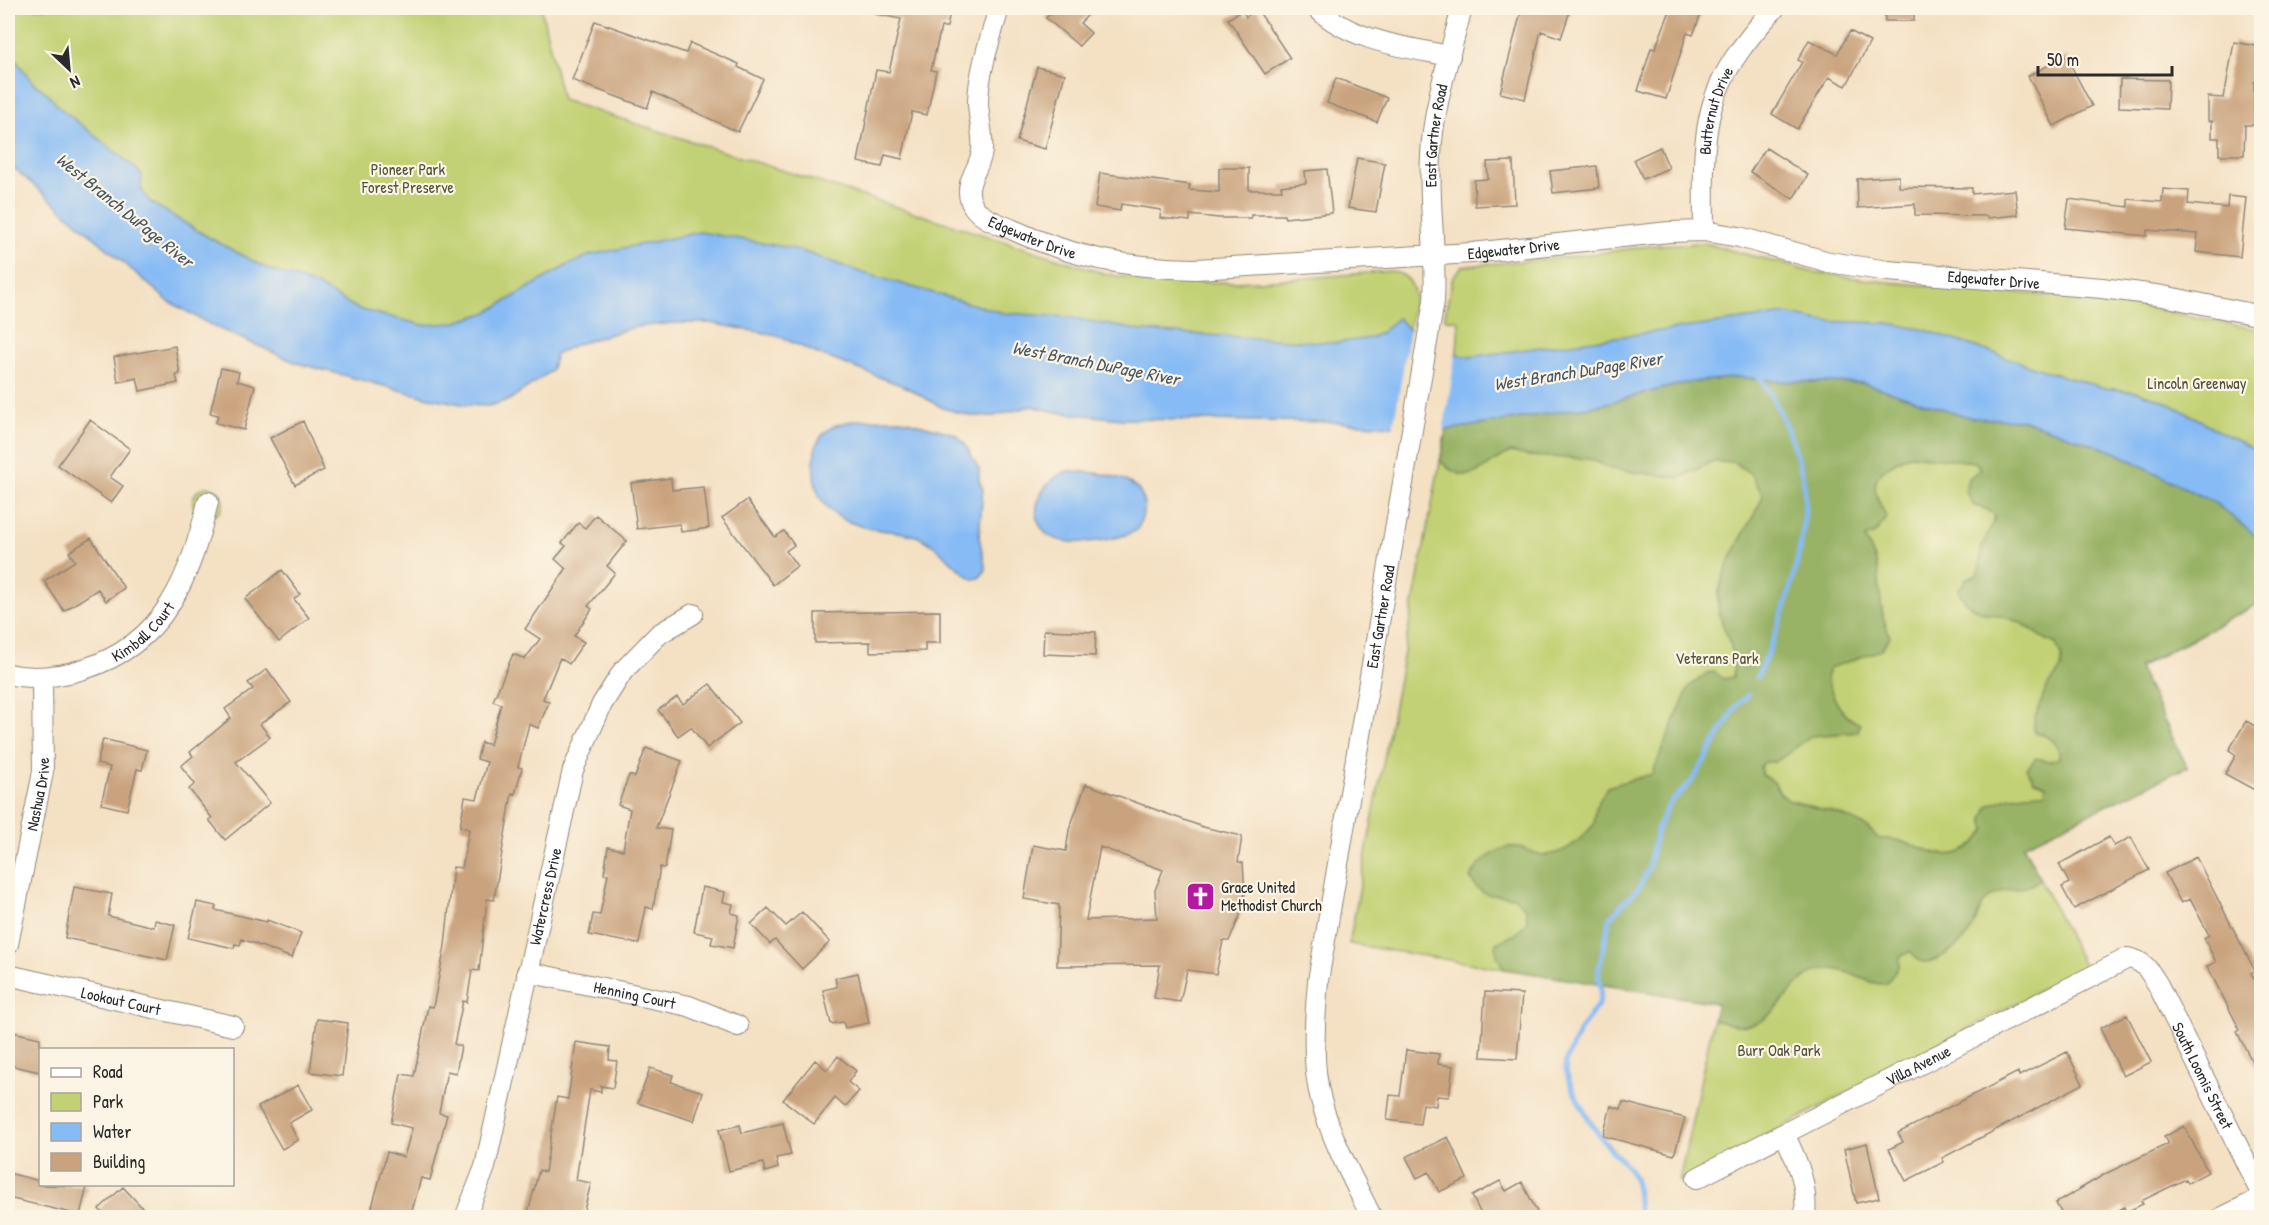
<svg xmlns="http://www.w3.org/2000/svg" width="2269" height="1225" font-family="'Patrick Hand',sans-serif">
<style>
.green{fill:#c2d174;stroke:#767e50;stroke-width:1.5}
.forest{fill:#99b366;stroke:#626f48;stroke-width:1.5;fill-rule:evenodd}
.water{fill:#87bbf5;stroke:#597390;stroke-width:1.5}
.pier{fill:#f4e1c4}
.lines{fill:none;stroke-linecap:round;stroke-linejoin:round}
.stream{stroke:#87bbf5;stroke-width:5}
.building{fill:#c9a37d;fill-rule:evenodd}
.street-casing{stroke:#908678;stroke-width:22}
.street{stroke:#fff;stroke-width:20}
.labels{text-anchor:middle;dominant-baseline:central;stroke-width:4.5;stroke-linejoin:round;paint-order:stroke}
.street-label{font-size:16px;fill:#2b2b2b;stroke:#fcf5e5}
.park-label{font-size:16px;fill:#51543d;stroke:#fcf5e5}
.poi-label{font-size:16px;fill:#2b2b2b;stroke:#fcf5e5;text-anchor:start}
.water-label{font-size:18px;font-style:italic;fill:#475668;stroke:#fcf5e5}
</style>
<rect width="100%" height="100%" fill="#fcf5e5"/>
<filter id="ink" filterUnits="userSpaceOnUse"><feTurbulence type="fractalNoise" baseFrequency=".0167" numOctaves="2"/><feDisplacementMap in="SourceGraphic" scale="12" xChannelSelector="R" yChannelSelector="G"/><feConvolveMatrix kernelMatrix="1 2 1 2 8 2 1 2 1" color-interpolation-filters="sRGB"/></filter>
<filter id="wash" filterUnits="userSpaceOnUse"><feTurbulence type="fractalNoise" baseFrequency=".008" numOctaves="4" result="noise"/><feDisplacementMap in="SourceGraphic" scale="24" xChannelSelector="R" yChannelSelector="G"/><feGaussianBlur stdDeviation="1.35" result="paint"/><feColorMatrix in="noise" values="0 0 0 0 0 0 0 0 0 0 0 0 0 0 0 0 0 1.4 0 .05"/><feComposite in="paint" operator="in"/></filter>
<g filter="url(#wash)">
<rect width="100%" height="100%" fill="#f4e1c4"/>
<path class="green" d="M8,8H541L562,100L1106,274C1195,291 1301,278 1392,271C1407,275 1412,281 1415,296L1398,385L751,283L492,362L294,319L8,101Z
M1704,243L1812,272L1886,282L2114,301L2261,330V602L2138,668L2187,767L2023,845L2084,967L1679,1182L1717,1003L1349,944L1455,382L1459,321L1444,319L1453,276L1463,266L1561,258L1657,245Z
M193 502a15 15 0 1 1 30 0a15 15 0 1 1-30 0Z"/>
<path class="forest" d="M1739,377L1775,381L1863,383L1972,418L2024,420L2115,452L2215,503L2261,540V602L2138,667L2187,767L2023,845L2040,879C2025,893 2001,885 1985,902C1979,909 1976,923 1970,932C1963,943 1934,967 1920,961C1916,959 1913,955 1911,951L1900,957L1899,966L1886,984C1865,985 1849,968 1828,969C1795,969 1782,1019 1750,1025C1739,1027 1724,1023 1713,1020L1717,1003L1504,969L1497,955L1496,943L1516,934L1527,921L1526,909L1514,897C1491,893 1484,901 1470,878C1478,863 1499,844 1518,847C1527,848 1535,855 1544,855C1564,855 1582,839 1594,824L1596,807L1607,787L1652,774L1689,687L1707,673L1715,672L1723,679L1733,677C1737,642 1722,635 1718,606C1715,575 1751,525 1763,496L1752,475L1734,462H1711L1680,478L1611,469L1589,459L1528,456L1511,452C1482,465 1470,491 1440,461L1447,430L1595,406L1685,383ZM1910,455L1975,462L1981,469L1968,479L1965,490L1973,505L1986,509L1995,515C1993,527 1986,536 1982,547C1979,558 1983,565 1976,576L1967,578L1958,590C1972,621 1999,610 2023,624C2035,631 2042,639 2056,644L2062,656L2061,669L2046,689L2035,717L2033,731C2046,735 2061,741 2059,758L2049,761L2036,758L2027,768L2034,781L2046,785L2045,793C2023,792 2007,797 1988,806L1983,819L1986,830C1951,881 1921,836 1879,839L1867,827L1840,814L1788,800L1779,792L1775,783L1762,775L1760,767L1765,762L1777,761L1812,736L1858,732L1860,724C1839,715 1833,697 1826,677L1830,668L1881,650L1890,636C1879,613 1881,594 1878,570C1876,557 1870,549 1865,538L1875,534L1887,518C1867,481 1871,473 1910,455Z"/>
<path class="water" d="M8,50L34,84L45,91L59,107L134,167L142,175L141,189L150,202L208,237L266,268L316,285L358,309L423,325L453,323L488,312L564,267L590,255L700,232L796,249L860,272L1003,313L1068,317L1142,331L1336,343L1370,338L1382,332L1398,318C1416,341 1441,351 1469,357L1786,314L1819,321L1888,323L1926,330L2049,372L2105,388L2138,392L2165,401L2261,454V540L2215,503L2115,452L2024,420L1972,418L1863,383L1775,381L1739,377L1685,383L1595,406L1447,430L1336,422L1122,419L1056,412L1031,406L994,416H970L943,408L906,387L818,354L776,335L710,323H673L635,327L577,344L556,354L551,371L509,400L488,406L467,405L426,397L297,363L211,325L168,301L8,163Z
M900,419L955,434L965,444L979,469V481L983,489L979,537L986,570L979,578L973,579C954,568 940,546 919,537C904,531 889,532 874,529C829,521 808,498 815,452C821,414 870,420 900,419Z
M1069,471C1105,473 1164,477 1137,530C1118,540 1067,549 1048,535C1023,515 1043,477 1069,471Z"/>
<path class="pier" d="M1410,328L1431,343L1456,351L1443,433L1393,429Z"/>
<g class="lines">
<path class="stream" d="M1757,677C1780,630 1805,552 1805,499C1805,464 1779,403 1758,375
M1639,1218C1638,1202 1639,1187 1631,1172C1626,1162 1617,1157 1610,1148C1594,1131 1566,1085 1565,1063L1580,1030L1599,1003L1601,991L1598,973L1610,917L1639,887L1648,869L1658,826L1670,803L1693,780L1737,705L1748,695"/>
</g>
<g id="blocks">
<path class="building" d="M875,8H948L949,17L947,27H941L931,70L936,71L927,115L912,112L902,159L885,155L882,167L858,162L876,70L889,72L901,19L875,14Z
M1055,8H1095L1080,23L1091,33L1079,46L1046,18Z
M1522,8H1571L1561,38L1541,31L1525,99L1500,93Z
M1671,8H1703L1693,35L1687,33L1666,99L1638,91L1651,48L1655,49Z
M1885,8H1914V21H1885Z
M1257,9L1290,58L1265,74L1228,19L1242,10L1246,17Z
M595,21L686,53L690,43L739,64L738,67L763,79L738,132L653,92L647,108L572,80Z
M1850,31L1870,42L1846,86L1829,77L1797,129L1772,114L1802,62L1798,60L1809,40L1837,54Z
M2234,42L2262,47V84L2254,82V125H2245L2244,155H2219V138H2212V121H2208V97L2224,98Z
M2066,56L2092,106L2054,126L2028,76Z
M1037,67L1065,74L1045,149L1017,141Z
M1336,78L1387,98L1377,122L1327,103Z
M2120,79L2168,80L2167,109L2119,107Z
M1660,147L1669,168L1643,179L1634,159Z
M1766,148L1808,175L1793,199L1750,172Z
M1357,158L1385,163L1376,212L1348,208Z
M1513,161L1515,204L1475,206L1474,180L1488,179L1487,162Z
M1597,166L1599,188L1553,193L1550,171Z
M1219,168H1249V190H1282L1281,186L1306,183L1305,171L1327,169L1332,213L1285,218L1284,215H1251V218H1219L1190,215V221L1160,218L1161,210L1121,204L1120,211L1095,207L1100,173L1190,185L1189,190L1219,192Z
M1899,176V187L1972,188V194L2015,190L2018,215L1987,218V216L1915,215V204L1858,208L1857,179Z
M2163,189L2189,191L2188,204L2227,208L2228,196L2246,198L2240,257L2196,252L2198,234L2147,230V236L2065,228L2069,199L2128,207V199L2162,202Z
M175,346L180,374L176,375L178,383L140,391L137,378L118,382L114,357Z
M221,368L239,372L237,381L255,386L244,430L216,423L218,415L210,413Z
M90,420L130,449L110,477L123,486L111,503L58,465Z
M303,421L324,470L295,485L270,438Z
M671,478L672,490L704,487L709,528L681,532L680,524L637,529L631,483Z
M747,500L775,537L784,531L794,545L786,551L797,566L773,585L722,518Z
M596,515L627,541L607,566L615,573L588,606L592,609L574,636L584,642L569,664L560,658L543,699L549,702L538,728L529,724L518,767L522,768L515,794L512,793L494,900L487,899L479,971L472,970L467,1002L463,1001L454,1044L461,1046L456,1073L447,1071L439,1113L447,1115L430,1180L421,1178L410,1218H369L387,1152L404,1157L412,1128L391,1123L401,1074L414,1076L428,1006L433,1007L445,946L453,867L462,868L469,829L460,827L465,797L477,799L487,762L477,759L481,742L490,745L501,704L493,701L513,654L525,659L540,639L525,629L566,569L555,559L566,546L562,543L578,523L585,528Z
M91,538L124,588L106,601L98,589L64,611L44,581L75,561L69,552Z
M282,570L300,594L294,599L309,618L279,642L245,599Z
M940,611V643H925V651L870,652V642L815,643V613Z
M1044,630L1096,632L1095,656L1043,654Z
M267,669L291,702L260,724L270,737L236,762L270,803L225,840L209,820L212,818L189,789L195,784L181,766L193,756L190,752L231,718L225,709L253,689L248,683Z
M710,684L740,723L707,748L691,727L678,736L658,710L677,697L683,704Z
M2246,721L2262,730V794L2225,774L2236,755L2229,750Z
M103,739L147,750L142,770L137,769L127,810L101,804L110,767L97,764Z
M646,748L682,761L656,828L671,830L665,868L660,867L653,909L646,907L639,944L589,935L593,914L600,915L608,874H604L608,847L623,850L630,809L618,805L629,775L635,777Z
M1086,784L1203,827L1242,836L1238,862L1243,863L1245,893L1242,911L1229,941H1223L1216,974L1187,970L1180,1002L1154,998L1160,965L1057,966L1059,905L1024,899L1033,845L1066,851L1069,830ZM1100,847L1163,870L1155,890L1157,918L1086,920Z
M2109,837L2114,846L2131,837L2149,870L2074,909L2062,887L2069,883L2059,864Z
M2196,857L2255,971L2251,973L2262,994V1081L2237,1032L2240,1030L2207,966L2216,962L2204,938L2209,935L2190,899L2181,903L2165,873Z
M74,887L112,894L108,916L154,927L155,920L175,925L167,960L65,938Z
M702,887L725,892L723,902L733,904L731,913L739,915L733,948L711,944L713,936L694,932Z
M197,902L216,906L215,910L267,922V920L301,933L292,958L242,939L240,945L235,944L234,948L188,938Z
M768,908L786,926L802,912L830,942L802,969L775,940L770,944L751,924Z
M858,973L869,1023L845,1028L843,1022L831,1024L823,990L837,987L835,978Z
M1485,992L1522,994L1517,1059L1481,1057Z
M2127,1015L2151,1062L2123,1076L2100,1028Z
M317,1019L348,1023L342,1076L310,1072Z
M8,1031L40,1038V1072L8,1065Z
M576,1042L610,1047L609,1060L617,1061L613,1088L601,1086V1092L590,1090L576,1180L591,1183L582,1218H547L528,1213L539,1170L545,1172L557,1097L568,1099Z
M1406,1050L1439,1054L1438,1064L1453,1066L1449,1097L1437,1096L1436,1106L1423,1104L1420,1124L1387,1120L1390,1095L1400,1096Z
M2067,1052L2083,1084L1942,1158L1944,1162L1906,1181L1889,1149L1903,1142L1898,1133L2018,1072L2019,1076Z
M838,1056L856,1071L848,1082L859,1091L845,1107L835,1098L814,1124L783,1100L815,1060L827,1070Z
M650,1068L673,1075L671,1082L703,1092L694,1121L638,1103Z
M298,1085L312,1110L289,1123L298,1140L282,1149L258,1107Z
M1623,1102L1685,1118L1674,1155L1603,1136L1611,1106L1621,1109Z
M783,1123L791,1155L776,1158L778,1168L765,1172L763,1163L729,1171L719,1130L740,1125L742,1133Z
M2184,1126L2208,1172L2188,1183L2186,1179L2141,1201L2143,1204L2126,1212L2124,1207L2106,1218H2064L2056,1203L2107,1173L2168,1144L2164,1137Z
M1448,1137L1467,1179L1439,1192L1429,1172L1417,1178L1406,1157Z
M1867,1143L1879,1198L1856,1203L1844,1149Z
M8,1173L40,1181V1185L87,1186L80,1215L8,1198Z
M1500,1181L1506,1191L1522,1182L1538,1214L1531,1218H1483L1472,1196Z
M123,1187L152,1218H107L99,1209Z"/>
</g>
</g>
<g filter="url(#ink)">
<use href="#blocks" fill-opacity="0" stroke="#908678" stroke-width="1.5"/>
<g class="lines">
<defs>
<g id="street">
<path id="s1" d="M999,8C991,37 979,70 978,101C978,118 984,134 982,151C980,169 963,183 971,202C978,218 997,223 1011,229C1074,258 1128,268 1196,269L1472,253L1669,232L1704,231L1739,237L1829,262L1888,271L2102,288L2163,296L2262,316"/>
<path d="M1317,8C1350,41 1406,47 1450,56"/>
<path id="s2" d="M1704,231C1703,125 1700,89 1775,8"/>
<path id="s3" d="M8,674C34,680 58,677 84,669C165,644 190,577 208,502"/>
<path id="s4" d="M8,944L43,772L42,678"/>
<path id="s5" d="M527,972L689,1006L738,1026"/>
<path id="s6" d="M8,975L233,1026"/>
<path d="M1784,1134C1798,1162 1808,1185 1805,1218"/>
<path id="s7" d="M1697,1178L2128,958C2145,961 2149,971 2158,985L2262,1195"/>
<path id="s8" d="M465,1218L485,1167L573,770L602,704L623,671L659,634L693,614"/>
<path id="s9" d="M1372,1218C1353,1179 1332,1141 1321,1100C1311,1063 1315,1018 1318,981L1434,301C1437,252 1428,204 1431,155C1433,106 1450,55 1462,8"/>
<path d="M2221,1218L2262,1198"/>
</g>
</defs>
<use href="#street" class="street-casing"/>
<use href="#street" class="street"/>
</g>
</g>
<defs>
<symbol id="church-square" viewBox="-11 -11 22 22"><rect x="-9" y="-9" width="18" height="18" rx="4" fill="#b5179e" stroke="#fcf5e5"/><path d="M-1.2-6h2.4v3.5h3.3v2.4h-3.3V6h-2.4V-.1h-3.3v-2.4h3.3Z" fill="#fff"/></symbol>
</defs>
<g fill-rule="evenodd">
<use href="#church-square" x="1184" y="880" width="33" height="33"/>
</g>
<g class="labels">
<g class="street-label">
<text stroke="none"><textPath href="#s2" startOffset="122">Butternut Drive</textPath></text>
<text stroke="none"><textPath href="#s9" startOffset="1104">East Gartner Road</textPath></text>
<text stroke="none"><textPath href="#s1" startOffset="272">Edgewater Drive</textPath></text>
<text stroke="none"><textPath href="#s1" startOffset="758">Edgewater Drive</textPath></text>
<text stroke="none"><textPath href="#s1" startOffset="1244">Edgewater Drive</textPath></text>
<text stroke="none"><textPath href="#s9" startOffset="618">East Gartner Road</textPath></text>
<text stroke="none"><textPath href="#s3" startOffset="148">Kimball Court</textPath></text>
<text stroke="none"><textPath href="#s4" startOffset="153">Nashua Drive</textPath></text>
<text stroke="none"><textPath href="#s8" startOffset="332">Watercress Drive</textPath></text>
<text stroke="none"><textPath href="#s5" startOffset="110">Henning Court</textPath></text>
<text stroke="none"><textPath href="#s6" startOffset="116">Lookout Court</textPath></text>
<text stroke="none"><textPath href="#s7" startOffset="248">Villa Avenue</textPath></text>
<text stroke="none"><textPath href="#s7" startOffset="627">South Loomis Street</textPath></text>
</g>
<g class="park-label">
<text x="408" y="169">Pioneer Park<tspan x="408" dy="18">Forest Preserve</tspan></text>
<text x="2197" y="383">Lincoln Greenway</text>
<text x="1717" y="658">Veterans Park</text>
<text x="1779" y="1050">Burr Oak Park</text>
</g>
<g class="poi-label">
<text x="1221" y="887">Grace United<tspan x="1221" dy="18">Methodist Church</tspan></text>
</g>
<g class="water-label">
<text transform="translate(125 210) rotate(39)">West Branch DuPage River</text>
<text transform="translate(1096 363) rotate(11)">West Branch DuPage River</text>
<text transform="translate(1578 371) rotate(-9)">West Branch DuPage River</text>
</g>
</g>
<rect width="2269" height="1225" fill="none" stroke="#fcf5e5" stroke-width="30"/>
<rect x="39" y="1048" width="195" height="138" fill="#fcf5e5" stroke="#a8a49b" stroke-width="1.5"/>
<rect x="51" y="1068" width="30" height="9" fill="#ffffff" stroke="#a8a49b" stroke-width="1.5"/>
<text x="93" y="1078" font-size="18" fill="#2b2b2b">Road</text>
<rect x="51" y="1093" width="30" height="18" fill="#c2d174" stroke="#a8a49b" stroke-width="1.5"/>
<text x="93" y="1108" font-size="18" fill="#2b2b2b">Park</text>
<rect x="51" y="1123" width="30" height="18" fill="#87bbf5" stroke="#a8a49b" stroke-width="1.5"/>
<text x="93" y="1138" font-size="18" fill="#2b2b2b">Water</text>
<rect x="51" y="1153" width="30" height="18" fill="#c9a37d" stroke="#a8a49b" stroke-width="1.5"/>
<text x="93" y="1168" font-size="18" fill="#2b2b2b">Building</text>
<g transform="translate(69 69) rotate(154)" stroke="#fcf5e5" stroke-width="4.5" paint-order="stroke">
<path d="M0-4.5L10 22L0 15L-10 22Z" fill="#2b2b2b"/>
<text y="-9" font-size="16" font-weight="bold" text-anchor="middle" fill="#2b2b2b">N</text>
</g>
<path d="M2038 66v9h134v-9" fill="none" stroke="#2b2b2b" stroke-width="3"/>
<text x="2047" y="66" font-size="18" fill="#2b2b2b" stroke="#fcf5e5" stroke-width="4.5" paint-order="stroke">50 m</text>
</svg>
